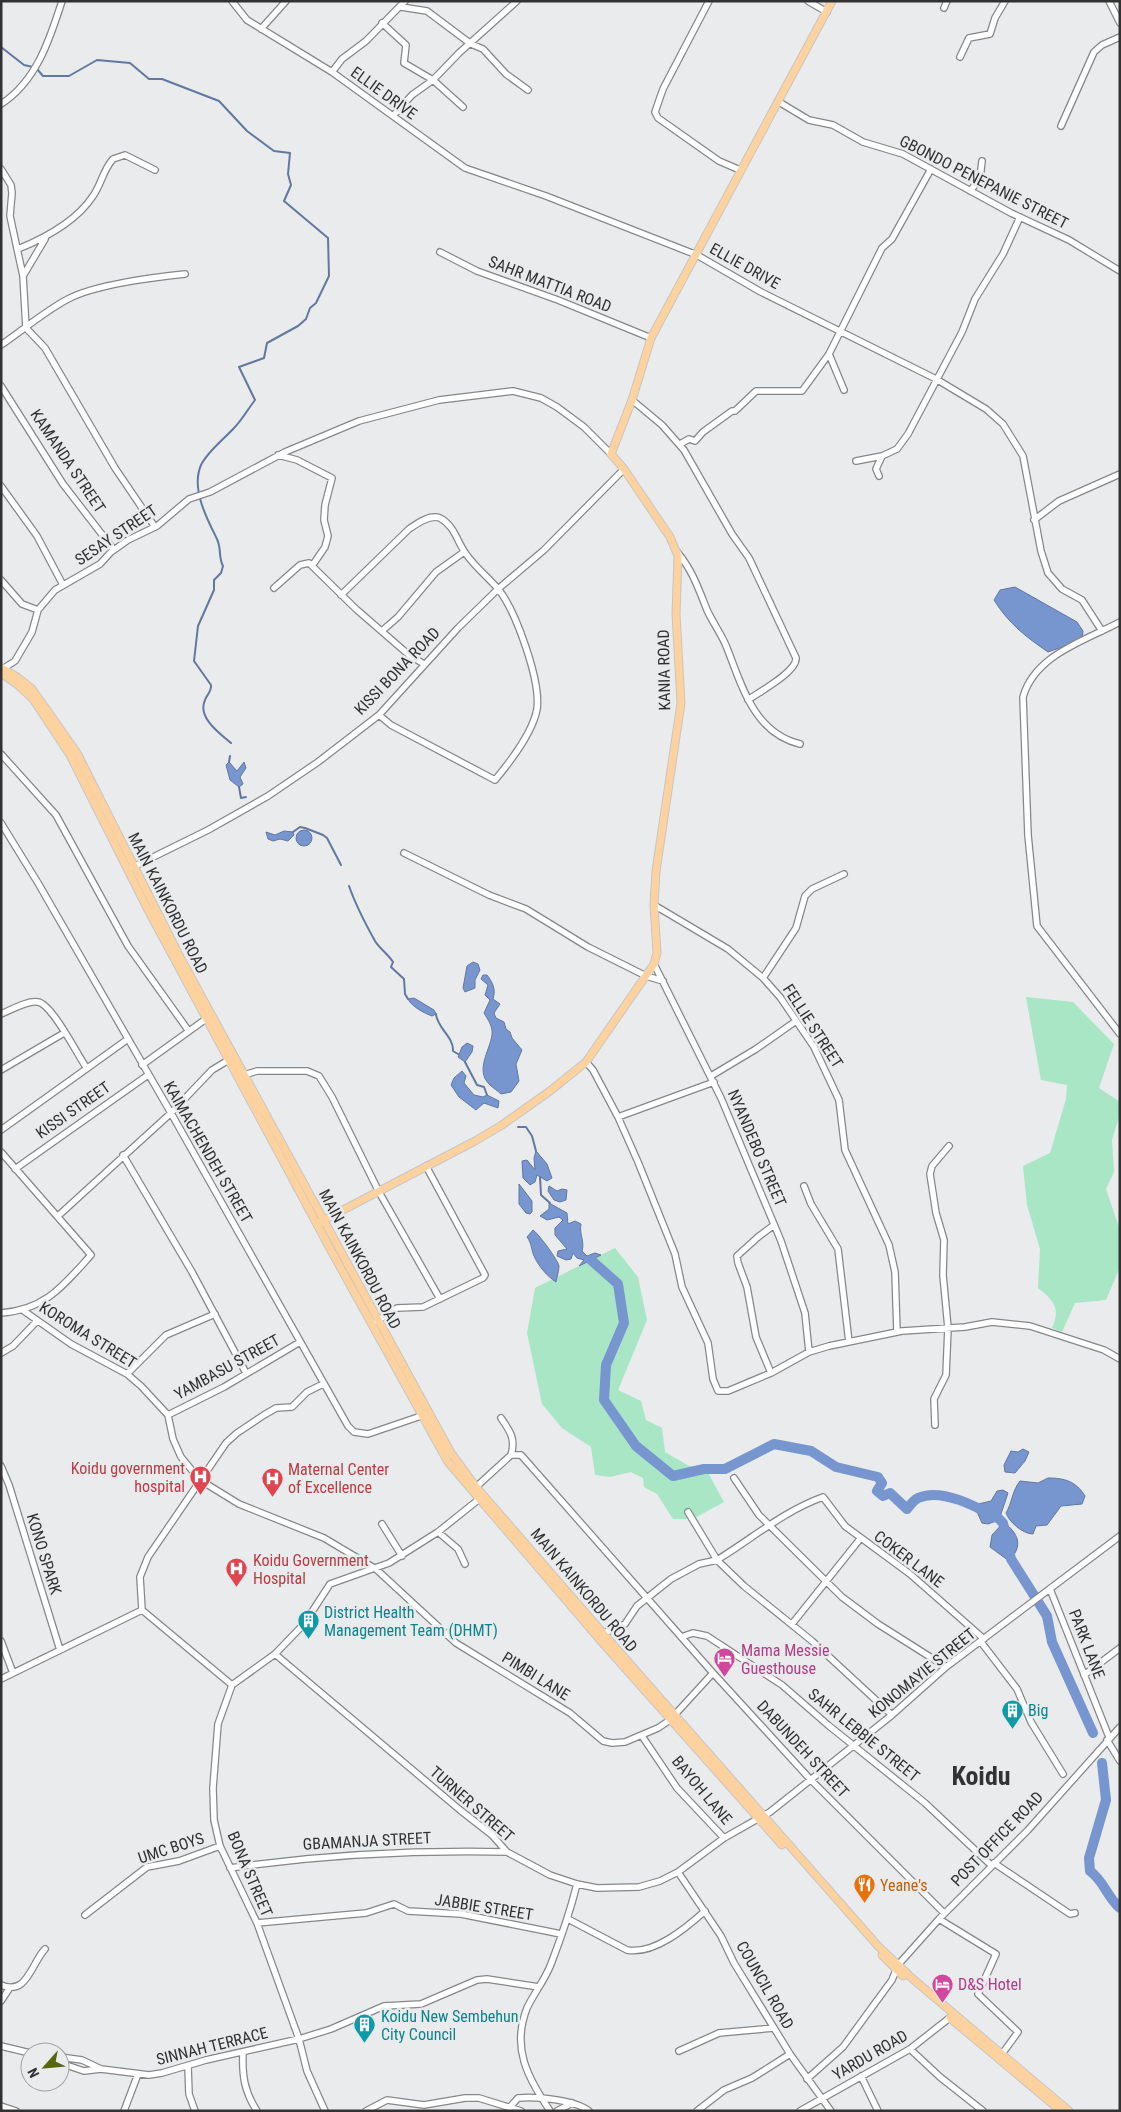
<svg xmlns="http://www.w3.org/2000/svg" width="1121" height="2112" font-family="'Roboto Condensed',sans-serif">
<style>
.green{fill:#a9e6c5}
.water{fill:#7796d0;stroke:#6278a1}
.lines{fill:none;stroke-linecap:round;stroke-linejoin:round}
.stream{stroke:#6278a1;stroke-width:2}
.river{stroke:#7796d0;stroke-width:10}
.minor-casing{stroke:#868789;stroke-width:8}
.major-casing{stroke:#c6c6c6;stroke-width:9}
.minor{stroke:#fff;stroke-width:5.5}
.major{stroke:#fed29e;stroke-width:7}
.labels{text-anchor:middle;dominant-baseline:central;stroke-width:5;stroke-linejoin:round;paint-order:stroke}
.street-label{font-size:16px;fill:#323233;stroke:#e9ebec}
.health-label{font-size:16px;fill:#be3a42;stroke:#e9ebec;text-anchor:start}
.culture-label{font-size:16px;fill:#0d838f;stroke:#e9ebec;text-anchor:start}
.hotel-label{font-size:16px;fill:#b23c85;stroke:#e9ebec;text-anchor:start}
.food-label{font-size:16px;fill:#c56008;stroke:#e9ebec;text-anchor:start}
.town-label{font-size:26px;font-weight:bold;fill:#323233;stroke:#e9ebec}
</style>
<rect width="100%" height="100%" fill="#e9ebec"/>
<path class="green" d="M1026,997L1073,1002L1114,1044L1099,1088L1120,1102V1114L1112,1140L1114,1172L1106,1189L1120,1230V1267L1106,1300L1075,1303L1062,1332L1052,1328C1061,1308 1054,1301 1038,1288L1040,1249L1027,1205L1023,1166L1050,1153L1066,1099L1067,1085L1041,1080Z
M615,1248L638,1277L647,1320L618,1390L641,1401L646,1420L662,1428L665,1452L689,1466L706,1469L724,1502L693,1519H673L657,1494L644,1487L643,1478L631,1472L610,1477L595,1475L591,1447L562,1428L542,1404L527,1333L535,1288L553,1279L556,1282L557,1277Z"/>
<path class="water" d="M1015,587L1077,622L1083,631L1082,640L1048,652C1026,637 1008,623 994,600L1000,590Z
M229,762L237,771L244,762L246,768L240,777L243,784L239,787L230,780L226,765Z
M296 838a8 8 0 1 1 16 0a8 8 0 1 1-16 0Z
M284,831L293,832L294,835L288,841L280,839L273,841L268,839L266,832L275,835Z
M473,962L478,964L480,970L475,980V988L465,992L463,988L467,966Z
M483,975H487C493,983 496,989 493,999L500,1004L494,1013L496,1018L504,1022L506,1029L510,1032L512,1038L522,1050L516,1064L519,1081L511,1092L501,1094C498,1091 493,1088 489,1084C475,1070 490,1050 492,1035C493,1026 488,1020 484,1013L490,1000L485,995L488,985L481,979Z
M414,998L434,1010L436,1014L432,1016C424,1013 412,1007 408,999Z
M467,1043L473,1046L472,1052L465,1062L458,1057L462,1047Z
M462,1071L466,1076L464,1083L474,1095L483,1097L487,1095L499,1101L498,1108L484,1103L476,1110L459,1097L451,1085L454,1078Z
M536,1151L547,1164L552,1178L547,1181L537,1175L535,1182L530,1185L523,1178L522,1161L527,1160L535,1170L534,1158Z
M519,1184L532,1201V1212L530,1214L526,1213L519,1204Z
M549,1186L557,1191L562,1189L567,1190L566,1200L560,1202L554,1200L548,1191Z
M549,1203L567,1213L568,1224L575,1221L581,1224C579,1234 585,1242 582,1251L587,1256L595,1253L601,1255L579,1266L584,1260L577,1258L573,1253L571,1259L566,1260L557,1256L558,1251L567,1249L555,1235V1228L563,1220L559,1217L547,1220L540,1216L549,1209Z
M533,1230C538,1233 558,1260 559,1266C559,1270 557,1277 556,1282C547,1276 539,1267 534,1256C531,1249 532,1244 527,1237Z
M1023,1449L1029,1452L1025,1461L1015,1473L1005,1472L1004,1465L1011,1451L1018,1452Z
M1048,1478C1064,1478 1076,1481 1085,1496L1082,1504L1061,1506L1047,1525L1036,1526L1033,1534C1023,1534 1009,1522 1006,1513C1012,1503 1012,1491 1020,1481L1038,1483Z
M1003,1490L1008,1493L999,1520L988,1524L982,1523L974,1505L991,1501L997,1491Z
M1004,1522C1018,1534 1024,1545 1009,1561L990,1547L992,1535Z"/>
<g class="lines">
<path class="stream" d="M1,47L24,65L33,67
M37,69L43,76H69L97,60L130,63L149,79H162L219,101L247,131L274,151L290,153L288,174L291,185L284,201L328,238L329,276L316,303L310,308L306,319L298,326L267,343L264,358L239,367L255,400C248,409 242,420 234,428C224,439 208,451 201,465C191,488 206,517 216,537C222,547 218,557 223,566L221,573L214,580V590L198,626L194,661L211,685C212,692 207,694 205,700C197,717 219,733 231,743
M229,762L230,756
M239,787L241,798L246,797
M293,832L300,827L305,828L323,835L327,838L341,865
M349,886C356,906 365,923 375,941C380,949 388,954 393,962L391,967L404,979L405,994L408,999
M436,1014C437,1028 454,1037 453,1051L458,1054
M465,1062L477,1085L484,1087L487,1095
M518,1127H526L532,1136L536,1151
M540,1177L541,1195L550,1203"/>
<path class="river" d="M591,1260L618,1284L624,1323L606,1365L604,1400L636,1446L673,1476L704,1469H725L774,1444L811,1451L836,1467L878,1477L882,1483L877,1491L883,1496L890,1493L907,1509C910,1505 914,1500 918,1498C942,1487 979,1508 999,1519L1003,1523L1011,1559L1047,1616L1052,1642L1093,1733
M1102,1763L1106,1800L1089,1858L1090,1871C1104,1881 1107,1897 1120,1908"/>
<defs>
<path id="minor" d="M232,1L247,20L332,72L465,168L546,196L697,255L761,292L936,379L986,409L1003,424L1023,456L1041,551L1048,573L1062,589L1082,600L1102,631
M709,1L663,89L655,112L658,118L719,161L740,170
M808,1L827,12
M1109,1L1120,23
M401,7L427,11L471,44L483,49L506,74L528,90
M944,8L947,1
M382,23L406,45L404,63L433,80L463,107
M261,29L286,1
M960,57L969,38L990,34L995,18L1005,1
M332,72L342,59L366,41L405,1
M779,102L809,120L833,125L863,142L903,154L1011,213L1069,240L1120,271
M1,104C36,82 50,39 62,1
M393,116L412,95L433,80L459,53L517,1
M1061,126L1094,52L1102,45L1120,37
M1,169L11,185L12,193L10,216L23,276L26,328L45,348L115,468L155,527
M970,191L980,179L982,161
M18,249C45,238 76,222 93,196C101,185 103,170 113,159L125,155L155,170
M440,252L477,271L558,300L651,338
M23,276L45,239
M1,345C23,330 45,311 68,299C94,285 154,277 185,274
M1,386L63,484L114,550
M844,390L829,354L882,248L892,239L931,169
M632,400L662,425L684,450L732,534L749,558L796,658C797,672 759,692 748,700
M680,444L689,439L695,441L703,432L732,411H735L756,391H802L829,354
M278,455L297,460L332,478L325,505L324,520L328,536L325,547L312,566
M856,461L882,456
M879,476L876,469L882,456L897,449L908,434L962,332L975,299L1003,254L1020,217
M1,486L37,536L63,585
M1034,520L1059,501L1120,474
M677,552C692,569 699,590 707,610C713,623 722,635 727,648C742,686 754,733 800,744
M1,580L22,604L38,610
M274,588L300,565L309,563L356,609L409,655L424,664
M341,595L409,529C416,524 430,514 440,518C455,526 457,542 466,554C476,568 489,578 499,590C516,612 541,681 537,709C533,732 510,762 495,780L391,725L379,715
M1120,622C1084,641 1035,655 1023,697L1028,835L1037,926L1120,1034
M383,630L398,617L436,572L464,552
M1,670L15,661L32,632L38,610L55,590L100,564L111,552L128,540L157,526L189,499L210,492L285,452L359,421L439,400L513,391L541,398L557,407L584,427L611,454
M1,754L56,815L128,946L188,1030
M1,823L38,883L171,1113L348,1426L354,1432L368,1434L424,1415
M404,853L489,895L526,909L588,947L646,976L663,981
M133,867L208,830L268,796L318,762L379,715L458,628L498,589L544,550L624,469
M654,905L728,949L763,978L780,997L814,1047L839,1100L845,1150L889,1245L895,1272L897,1332
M654,964L721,1098L781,1241L805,1313L809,1352
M763,978L796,928L805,896L812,889L844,874
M1,1014C11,1010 28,1000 38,1002C52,1004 77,1054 86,1067
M586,1062L593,1070L618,1117L638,1162L675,1254L682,1287L708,1343L713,1379L718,1391H728L771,1373L809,1352L829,1346L902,1331L965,1327L992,1322L1030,1326L1104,1350L1120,1359
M142,1065L210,1016
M1,1070L64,1033
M244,1075L257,1071H307L319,1076L332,1097L379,1192L440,1299
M711,1076L756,1049L796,1021
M618,1117L714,1082
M1,1130L128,1039
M1,1152L91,1255C63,1286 45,1310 1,1313
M123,1155L192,1272L246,1373
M15,1169L148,1075
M804,1186L811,1204L838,1249L849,1342
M58,1216L171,1113L212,1070L232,1058
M24,1311L71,1344L127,1374L141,1386L168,1415L173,1439L181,1457L200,1480L239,1504L324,1538L376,1569L456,1643L570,1713L603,1741L612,1743L625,1742L658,1728L670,1720L713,1673
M377,1321L397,1308L423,1307L483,1278L485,1275L426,1166
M1,1353L13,1346L37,1321
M771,1373L756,1337L747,1287L738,1263L737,1256L758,1237L774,1225
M127,1374L166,1335L215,1314
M168,1415L224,1387L300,1342
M501,1418C510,1431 516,1439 511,1455
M935,1425L934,1399L946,1375L948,1328L943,1275L944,1240L936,1213L930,1174L932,1166L949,1146
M1,1466L9,1485L60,1650
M734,1478L759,1515L842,1597L878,1624L946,1667
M476,1487L511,1455H521L713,1673L810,1779L944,1913
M382,1524L402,1556
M438,1532L458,1549L465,1564
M1050,1589L1109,1737
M142,1610L140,1577L148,1557L226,1443L237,1433L264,1415L276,1408L292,1407L307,1392L323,1384
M142,1610L232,1685
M792,1624L860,1539
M604,1633L625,1624L637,1606L671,1579L699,1564L717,1560L688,1512
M681,1637L693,1633L707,1636L782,1685L828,1725L925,1803L991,1865
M1,1641L13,1673
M981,1642L1017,1689L1031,1722L1063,1774
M275,1654L460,1810L492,1835L507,1852L550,1875L577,1884L597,1888L639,1887L660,1881L678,1872L724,1838L770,1812L892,1715L946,1667L1120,1536
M1084,1675L1120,1648
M1,1679L142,1610
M892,1715L812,1641L744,1586L717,1560C753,1538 784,1511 823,1497L845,1526L910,1574L984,1639
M642,1736L677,1788L724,1838
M1107,1740L1120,1761
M994,1863L1070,1914L1075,1913
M230,1868C322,1855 414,1850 507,1852
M678,1872L721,1936L734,1963L790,2054L831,2111
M85,1915L147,1867L179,1861L220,1846
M568,1919L627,1950C654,1955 686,1928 705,1911
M939,1919L996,1954L978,1994L1018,2032L1002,2054
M257,1923L366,1913L394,1904L408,1911L461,1914L561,1934
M1,1985C27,1996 31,1964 45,1949
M1,2001L9,1989
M1,2046L30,2053
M910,2049L940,2077L983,2111
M679,2051L719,2033L774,2028
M243,2052C242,2075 244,2091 257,2111
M60,2057L82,2060L101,2069
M60,2063L84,2071L101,2069L149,2075L162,2073L206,2060L299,2039L331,2029L384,2006L421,2004L477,1980L487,1979L539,1987
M188,2066L189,2094L195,2111
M861,2076L878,2111
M807,2079L843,2047L892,1980L898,1965L939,1919L1028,1830L1120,1727
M1,2106L16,2111
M510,2107L518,2098C535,2096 576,2100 589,2111
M124,2111L138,2074
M325,2111L307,2071L299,2039L257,1923L220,1846L214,1820L213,1788L218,1724L232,1685L275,1654L304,1624L330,1584L389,1563L438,1532L483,1496
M366,2111L387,2100L424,2105L465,2098H479L521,2111
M550,2111C528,2077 511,2049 527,2008C534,1993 545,1980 551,1964C561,1938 570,1912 577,1884
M557,2111L572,2103
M697,2111L724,2090L752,2078L790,2054
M800,2111L910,2049L952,2016"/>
<path id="major" d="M1,668L17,677L32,689L77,753L181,959L451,1453L476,1487L622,1655L878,1946L914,1980L1069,2111
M1,673L18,685L33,699L70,755L147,908L333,1254L448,1462L601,1641L782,1845
M320,1222L475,1141L502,1125L550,1091L586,1062L654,964L657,953L654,905L656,871L681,703L676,614L678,556L670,537L624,469L611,454L632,400L651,338L832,1
M882,1955L903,1976
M950,2018L1061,2111"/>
</defs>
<use href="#minor" class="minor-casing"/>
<use href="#major" class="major-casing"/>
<use href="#minor" class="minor"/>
<use href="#major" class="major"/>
</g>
<defs>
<symbol id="hospital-pin" viewBox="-11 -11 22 30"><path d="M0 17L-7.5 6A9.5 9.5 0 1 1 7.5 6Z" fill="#e0444e" stroke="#e9ebec"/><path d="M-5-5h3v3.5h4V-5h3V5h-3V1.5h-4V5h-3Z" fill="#fff"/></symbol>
<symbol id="building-pin" viewBox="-11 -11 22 30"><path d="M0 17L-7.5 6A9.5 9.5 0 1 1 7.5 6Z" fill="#0f9aa8" stroke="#e9ebec"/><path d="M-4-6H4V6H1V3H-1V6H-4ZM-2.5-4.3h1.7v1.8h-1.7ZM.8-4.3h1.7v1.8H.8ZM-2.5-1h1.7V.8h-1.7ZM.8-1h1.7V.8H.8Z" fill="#fff"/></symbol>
<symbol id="hotel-pin" viewBox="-11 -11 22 30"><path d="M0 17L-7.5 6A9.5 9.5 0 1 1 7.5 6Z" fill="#d1479c" stroke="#e9ebec"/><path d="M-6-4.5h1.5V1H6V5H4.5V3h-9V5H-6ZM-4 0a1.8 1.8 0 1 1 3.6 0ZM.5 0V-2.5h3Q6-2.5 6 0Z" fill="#fff"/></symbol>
<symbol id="restaurant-pin" viewBox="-11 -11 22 30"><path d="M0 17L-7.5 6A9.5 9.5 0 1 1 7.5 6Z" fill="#e8710a" stroke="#e9ebec"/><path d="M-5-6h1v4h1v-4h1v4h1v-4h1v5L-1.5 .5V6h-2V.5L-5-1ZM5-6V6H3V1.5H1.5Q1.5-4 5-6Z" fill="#fff"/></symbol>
</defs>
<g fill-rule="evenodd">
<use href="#hospital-pin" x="188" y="1464" width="25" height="34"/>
<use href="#hospital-pin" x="260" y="1466" width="25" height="34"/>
<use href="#hospital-pin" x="224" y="1556" width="25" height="34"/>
<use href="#building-pin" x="296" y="1608" width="25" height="34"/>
<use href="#hotel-pin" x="712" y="1646" width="25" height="34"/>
<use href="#building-pin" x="1000" y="1698" width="25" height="34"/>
<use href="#restaurant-pin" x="852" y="1872" width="25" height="34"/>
<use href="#hotel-pin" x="930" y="1972" width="25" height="34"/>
<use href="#building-pin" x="352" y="2012" width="25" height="34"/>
</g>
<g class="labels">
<g class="street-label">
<text transform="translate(384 93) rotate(36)">ELLIE DRIVE</text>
<text transform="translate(984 182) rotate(27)">GBONDO PENEPANIE STREET</text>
<text transform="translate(745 266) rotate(29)">ELLIE DRIVE</text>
<text transform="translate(550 284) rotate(21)">SAHR MATTIA ROAD</text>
<text transform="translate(68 461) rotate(56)">KAMANDA STREET</text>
<text transform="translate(116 535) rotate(-34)">SESAY STREET</text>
<text transform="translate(664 670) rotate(-91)">KANIA ROAD</text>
<text transform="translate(397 671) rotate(-46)">KISSI BONA ROAD</text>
<text transform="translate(168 903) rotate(63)">MAIN KAINKORDU ROAD</text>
<text transform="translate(813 1026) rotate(57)">FELLIE STREET</text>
<text transform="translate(73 1110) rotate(-35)">KISSI STREET</text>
<text transform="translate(757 1148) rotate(67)">NYANDEBO STREET</text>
<text transform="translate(208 1152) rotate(60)">KAIMACHENDEH STREET</text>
<text transform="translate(360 1259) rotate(62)">MAIN KAINKORDU ROAD</text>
<text transform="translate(88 1335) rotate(32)">KOROMA STREET</text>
<text transform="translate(227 1367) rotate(-29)">YAMBASU STREET</text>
<text transform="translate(44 1554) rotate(73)">KONO SPARK</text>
<text transform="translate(909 1559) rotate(37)">COKER LANE</text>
<text transform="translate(584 1590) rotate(50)">MAIN KAINKORDU ROAD</text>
<text transform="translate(1087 1644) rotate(69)">PARK LANE</text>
<text transform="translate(922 1673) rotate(-39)">KONOMAYIE STREET</text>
<text transform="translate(536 1676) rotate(32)">PIMBI LANE</text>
<text transform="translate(864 1735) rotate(39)">SAHR LEBBIE STREET</text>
<text transform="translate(803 1749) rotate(47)">DABUNDEH STREET</text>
<text transform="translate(702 1790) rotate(50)">BAYOH LANE</text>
<text transform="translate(472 1804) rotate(41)">TURNER STREET</text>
<text transform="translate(997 1839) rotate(-46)">POST OFFICE ROAD</text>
<text transform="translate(367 1841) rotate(-3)">GBAMANJA STREET</text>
<text transform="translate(171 1848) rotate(-18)">UMC BOYS</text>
<text transform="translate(250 1874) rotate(67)">BONA STREET</text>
<text transform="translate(484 1907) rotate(9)">JABBIE STREET</text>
<text transform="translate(765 1985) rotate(60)">COUNCIL ROAD</text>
<text transform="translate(212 2046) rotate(-14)">SINNAH TERRACE</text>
<text transform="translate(870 2055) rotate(-30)">YARDU ROAD</text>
</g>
<g class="health-label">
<text x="185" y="1468" text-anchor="end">Koidu government<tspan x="185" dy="18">hospital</tspan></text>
<text x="288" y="1469">Maternal Center<tspan x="288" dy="18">of Excellence</tspan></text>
<text x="253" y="1560">Koidu Government<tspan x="253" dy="18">Hospital</tspan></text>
</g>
<g class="culture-label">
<text x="324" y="1612">District Health<tspan x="324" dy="18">Management Team (DHMT)</tspan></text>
<text x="1028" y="1710">Big</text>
<text x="381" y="2016">Koidu New Sembehun<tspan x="381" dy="18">City Council</tspan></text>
</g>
<g class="hotel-label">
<text x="741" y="1650">Mama Messie<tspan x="741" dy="18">Guesthouse</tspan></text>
<text x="958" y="1984">D&amp;S Hotel</text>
</g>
<g class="food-label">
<text x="880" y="1885">Yeane's</text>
</g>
<g class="town-label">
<text x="981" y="1776">Koidu</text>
</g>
</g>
<rect width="1121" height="2112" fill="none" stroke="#323233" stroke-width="5"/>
<g transform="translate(45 2067) rotate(243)"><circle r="24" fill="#e9ebec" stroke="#a0a1a2"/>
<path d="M0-4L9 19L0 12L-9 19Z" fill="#58670f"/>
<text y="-8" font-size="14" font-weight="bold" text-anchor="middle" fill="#323233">N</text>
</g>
</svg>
